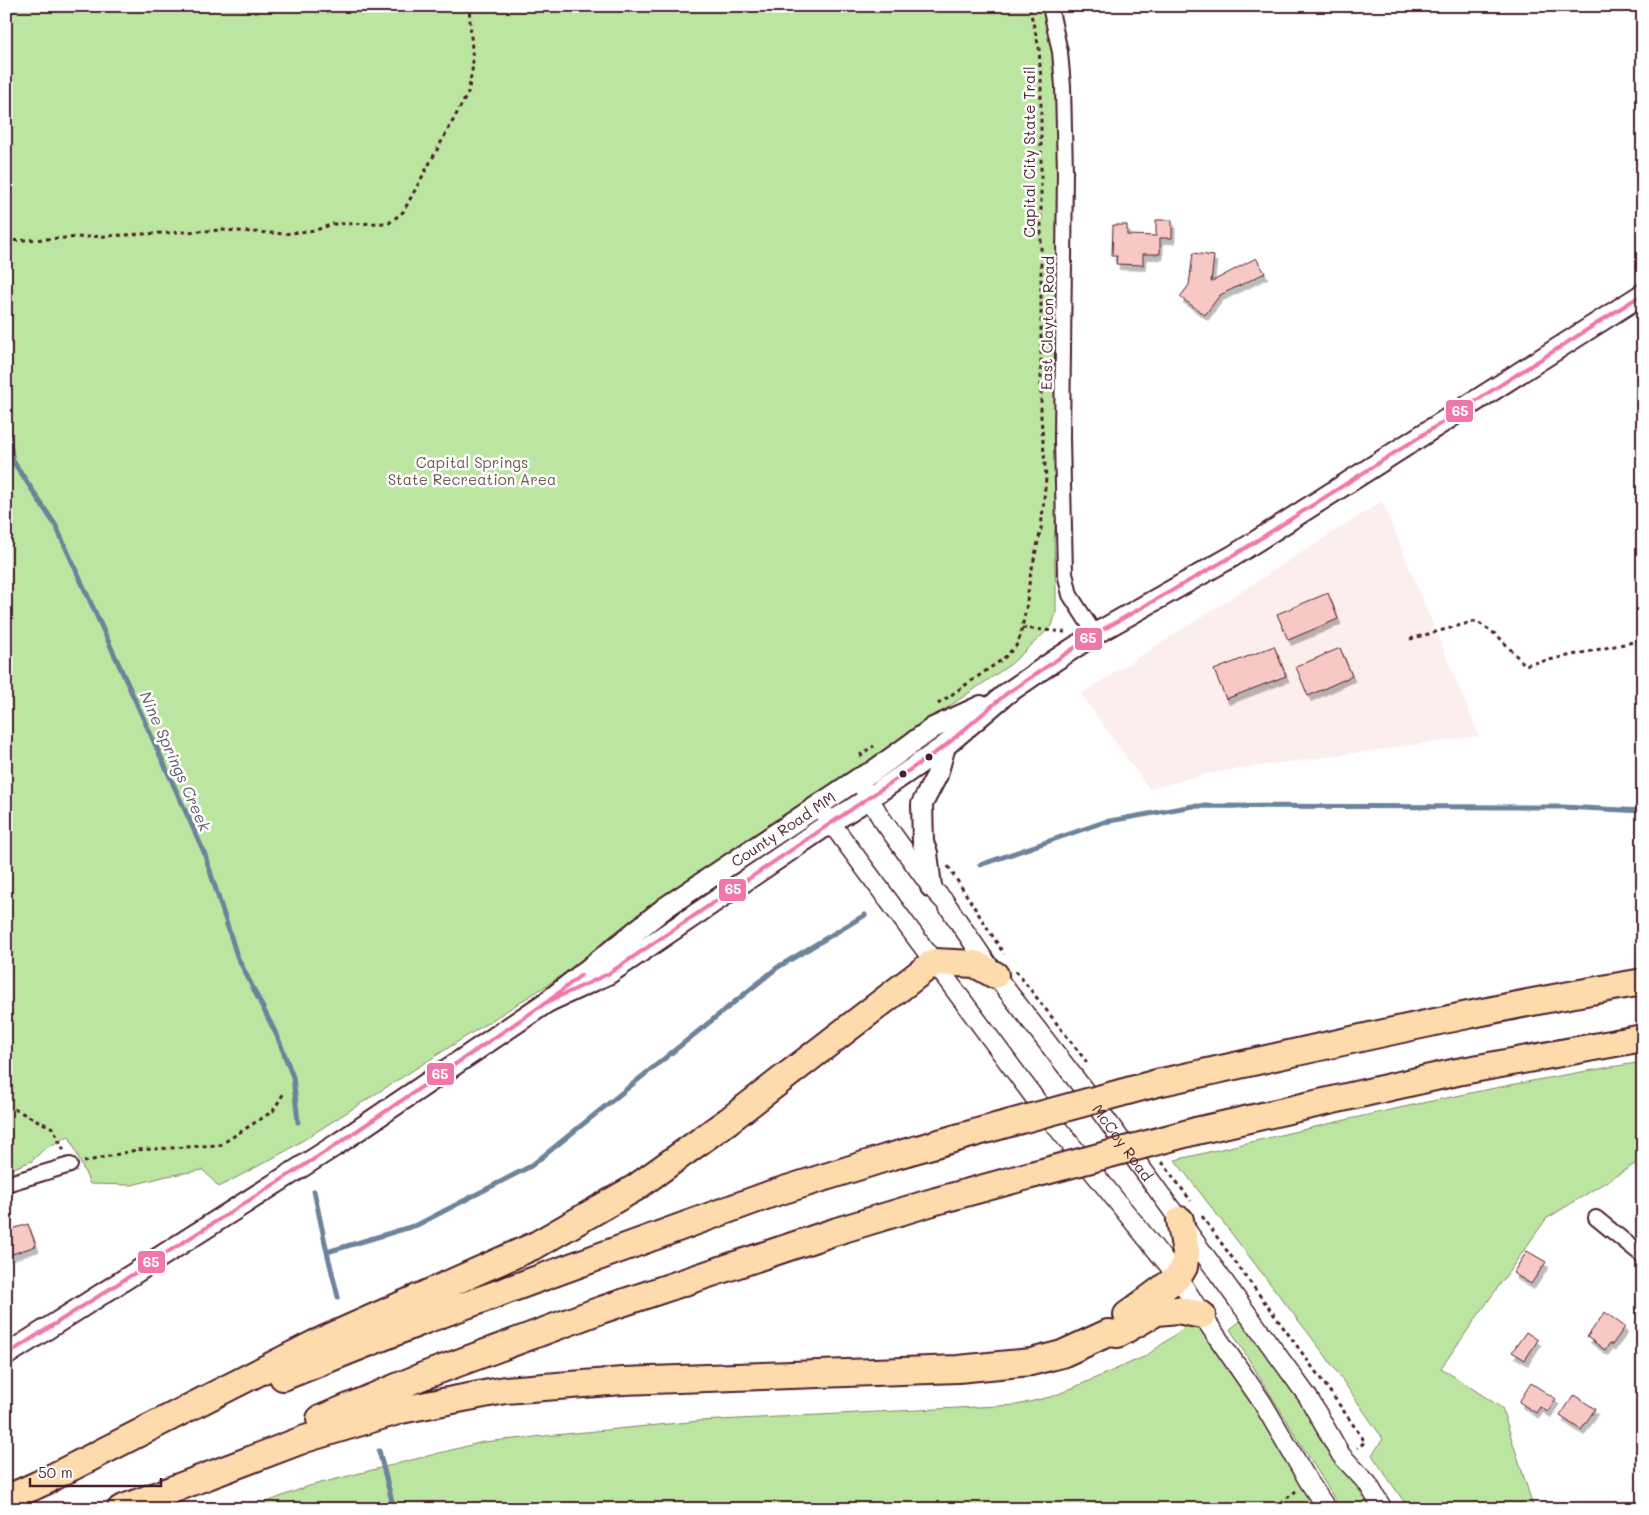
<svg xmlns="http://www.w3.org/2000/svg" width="1649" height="1515" font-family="Mali,sans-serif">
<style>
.built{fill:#fdeeee}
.green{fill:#bce5a1;stroke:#838266}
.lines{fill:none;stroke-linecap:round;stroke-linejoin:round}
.stream{stroke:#6d839b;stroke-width:5}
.building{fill:#f8c8c5;stroke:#4a1f2b;filter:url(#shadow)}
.minor-casing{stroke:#4a1f2b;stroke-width:18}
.tertiary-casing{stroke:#4a1f2b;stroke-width:21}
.secondary-casing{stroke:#4a1f2b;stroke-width:24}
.motorway-casing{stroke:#4a1f2b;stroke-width:30}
.path{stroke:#4a1f2b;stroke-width:3;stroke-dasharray:4 4;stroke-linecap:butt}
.minor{stroke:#fff;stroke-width:14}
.tertiary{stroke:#fff;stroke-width:18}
.secondary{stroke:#fff;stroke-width:20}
.motorway{stroke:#fedbac;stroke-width:26}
.motorway-bridge-casing{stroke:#4a1f2b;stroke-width:30;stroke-linecap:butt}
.motorway-bridge{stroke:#fedbac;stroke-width:26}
.bus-1-casing{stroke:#fff;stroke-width:8}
.bus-1{stroke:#f177aa;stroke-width:4}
.bus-dot{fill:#4a1f2b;stroke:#fff;stroke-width:2}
.labels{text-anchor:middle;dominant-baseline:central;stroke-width:5;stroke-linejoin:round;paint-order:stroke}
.street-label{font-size:15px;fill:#4a1f2b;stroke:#fff}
.park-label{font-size:15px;fill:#6c5a4e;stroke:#fff}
.water-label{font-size:16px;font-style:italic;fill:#5e596c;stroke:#fff}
.line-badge{stroke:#fff;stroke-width:2}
.badge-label{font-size:14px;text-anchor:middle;font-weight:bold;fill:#fff}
</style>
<defs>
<filter id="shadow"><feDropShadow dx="3" dy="5.5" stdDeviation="0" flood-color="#0004"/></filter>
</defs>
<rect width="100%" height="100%" fill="#fff"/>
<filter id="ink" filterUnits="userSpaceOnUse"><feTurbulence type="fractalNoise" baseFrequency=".02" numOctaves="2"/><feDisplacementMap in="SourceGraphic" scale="10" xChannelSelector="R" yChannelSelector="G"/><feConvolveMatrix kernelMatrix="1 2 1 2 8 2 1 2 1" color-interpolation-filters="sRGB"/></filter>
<g filter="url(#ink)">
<path class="built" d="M1382,501L1479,736L1210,773L1149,789L1081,694Z"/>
<path class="green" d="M6,6H1046L1059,75L1061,433L1054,543L1056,590V612L1052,626L1011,664L742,849L596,954L286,1151L219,1187L203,1170L167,1176L132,1185L90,1184L69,1136L44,1149L32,1161L6,1171Z
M1643,1062V1159L1546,1219L1441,1368L1502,1408L1534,1509H1409L1372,1455L1383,1439L1325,1355L1175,1160C1330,1123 1485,1086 1643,1062Z
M1249,1315L1385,1509H1341L1230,1329Z
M1193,1321L1202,1326L1323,1509H248L309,1486L483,1442L699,1421L1017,1405L1054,1396L1146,1356Z"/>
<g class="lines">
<path class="stream" d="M6,420L13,461L56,526L204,852L237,956L278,1038L293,1077L298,1122
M980,865L1104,822L1193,806L1563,807L1643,811
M314,1191L327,1252L338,1297
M327,1252L417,1225L531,1166L778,967L865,915
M379,1451L394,1509"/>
</g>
<path class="building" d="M1156,220H1172V238H1160V254H1143V265L1116,264L1117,256H1112L1113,225H1127V235L1156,236Z
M1193,253L1214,256L1211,282L1256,258L1265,273L1220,295L1205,315L1180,297L1189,285Z
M1328,593L1338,619L1288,640L1277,614Z
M1274,646L1286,676L1226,699L1214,670Z
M1340,648L1352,676L1308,696L1296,667Z
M28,1224L36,1246L6,1256V1231Z
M1527,1251L1546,1262L1531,1284L1513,1273Z
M1605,1312L1625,1327L1612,1345L1610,1343L1605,1350L1587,1337Z
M1526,1332L1538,1340L1525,1360L1512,1352Z
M1531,1383L1556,1399L1548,1412L1540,1407L1536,1413L1519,1402Z
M1574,1395L1595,1409L1581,1430L1560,1416Z"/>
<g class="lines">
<defs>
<path id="minor" d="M1050,6L1060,52L1063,86L1065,172L1062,439L1065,573L1070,595L1095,634
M6,1184L70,1165
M1596,1218L1643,1256"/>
<g id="tertiary">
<path id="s1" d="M858,779L881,818L931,887L945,902L995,975L1092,1100L1308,1397L1341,1455L1368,1484L1383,1509"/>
<path d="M823,812L1051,1120L1178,1277L1202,1315L1262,1402L1309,1482L1327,1509"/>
</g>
<g id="secondary">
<path d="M931,887L927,853L923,843L922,804L937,775L945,746"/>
<path d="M547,1002L608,974L830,823L868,799L945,746L1006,694L1054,661L1095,634L1233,556L1643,294"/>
<path id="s2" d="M6,1355L336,1145L547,1002L666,907L858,779L872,772L933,728L981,706"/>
</g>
<path id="motorway" d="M1157,1083C1319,1048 1480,1009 1643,982
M1196,1131L1457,1072L1643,1038
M1127,1315L1178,1277L1184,1267L1186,1252L1180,1220
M283,1377L428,1319L771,1194L886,1158L999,1126
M320,1419L423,1376L601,1310L837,1231L936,1201L1035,1174
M33,1487L314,1344L536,1245L635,1188L728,1121L934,962L975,964L995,975
M6,1499L48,1480
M121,1509L305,1439L401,1410L505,1390L623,1381L958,1369L1031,1362L1062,1354L1108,1333L1118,1334L1157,1312L1177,1310L1202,1315"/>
</defs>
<use href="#minor" class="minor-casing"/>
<use href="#tertiary" class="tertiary-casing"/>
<use href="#secondary" class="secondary-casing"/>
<use href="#motorway" class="motorway-casing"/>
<path class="path" d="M6,241L223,230L284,234L316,230L333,224L389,223L403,212L468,93L473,65L469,6
M1022,628L1065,632
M1410,639L1476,621L1498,636L1525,665L1643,640
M938,704L1003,659L1016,646L1020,637L1026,609L1030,577L1041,529L1046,478L1041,417V81L1039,48L1029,6
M862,757L861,754L874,746
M948,866L1004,954
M1016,971L1089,1065
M6,1108L16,1110L53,1128L64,1151
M84,1162L136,1150L220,1145L273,1111L285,1091
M1162,1162L1191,1201
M1202,1216C1256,1292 1313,1365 1365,1442L1357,1448
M1276,1509L1277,1506L1296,1491"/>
<use href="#minor" class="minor"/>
<use href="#tertiary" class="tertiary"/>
<use href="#secondary" class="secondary"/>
<use href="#motorway" class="motorway"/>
<defs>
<path id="motorway-bridge" d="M999,1126L1157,1083
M1035,1174L1196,1131"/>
</defs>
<use href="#motorway-bridge" class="motorway-bridge-casing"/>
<use href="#motorway-bridge" class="motorway-bridge"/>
<defs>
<path id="bus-1" d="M547,1002L608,974L945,746L1006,694L1095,634L1233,556L1643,294
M6,1355L336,1145L547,1002L581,975"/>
</defs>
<use href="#bus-1" class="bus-1-casing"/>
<use href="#bus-1" class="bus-1"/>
</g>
</g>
<g class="bus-dot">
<circle cx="929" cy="757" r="4.5"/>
<circle cx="903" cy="774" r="4.5"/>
</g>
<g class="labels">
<g class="street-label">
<text transform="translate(1029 152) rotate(-90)">Capital City State Trail</text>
<text transform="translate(1047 323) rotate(-89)">East Clayton Road</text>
<text stroke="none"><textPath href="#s2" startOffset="939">County Road MM</textPath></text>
<text stroke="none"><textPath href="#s1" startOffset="450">McCoy Road</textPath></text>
</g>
<g class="park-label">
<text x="472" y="462">Capital Springs<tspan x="472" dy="17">State Recreation Area</tspan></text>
</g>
<g class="water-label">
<text transform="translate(176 761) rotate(66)">Nine Springs Creek</text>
</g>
</g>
<g class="line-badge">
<rect x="1445" y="399" width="29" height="24" rx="5" fill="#f177aa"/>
<rect x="1074" y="627" width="29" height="24" rx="5" fill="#f177aa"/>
<rect x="718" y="878" width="29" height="24" rx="5" fill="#f177aa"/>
<rect x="426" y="1062" width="29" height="24" rx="5" fill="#f177aa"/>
<rect x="137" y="1250" width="29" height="24" rx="5" fill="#f177aa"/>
</g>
<g class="badge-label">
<text x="1460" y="416">65</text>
<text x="1088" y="643">65</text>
<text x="733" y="894">65</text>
<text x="440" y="1079">65</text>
<text x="151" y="1267">65</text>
</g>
<rect width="1649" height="1515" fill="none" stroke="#fff" stroke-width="25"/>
<rect x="12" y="12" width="1624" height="1490" fill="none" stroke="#4a1f2b" stroke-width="2" filter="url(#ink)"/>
<path d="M30 1478v8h131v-8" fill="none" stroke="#4a1f2b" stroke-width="2.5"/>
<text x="38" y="1478" font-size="15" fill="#4a1f2b" stroke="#ffffff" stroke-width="4" paint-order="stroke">50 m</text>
</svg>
